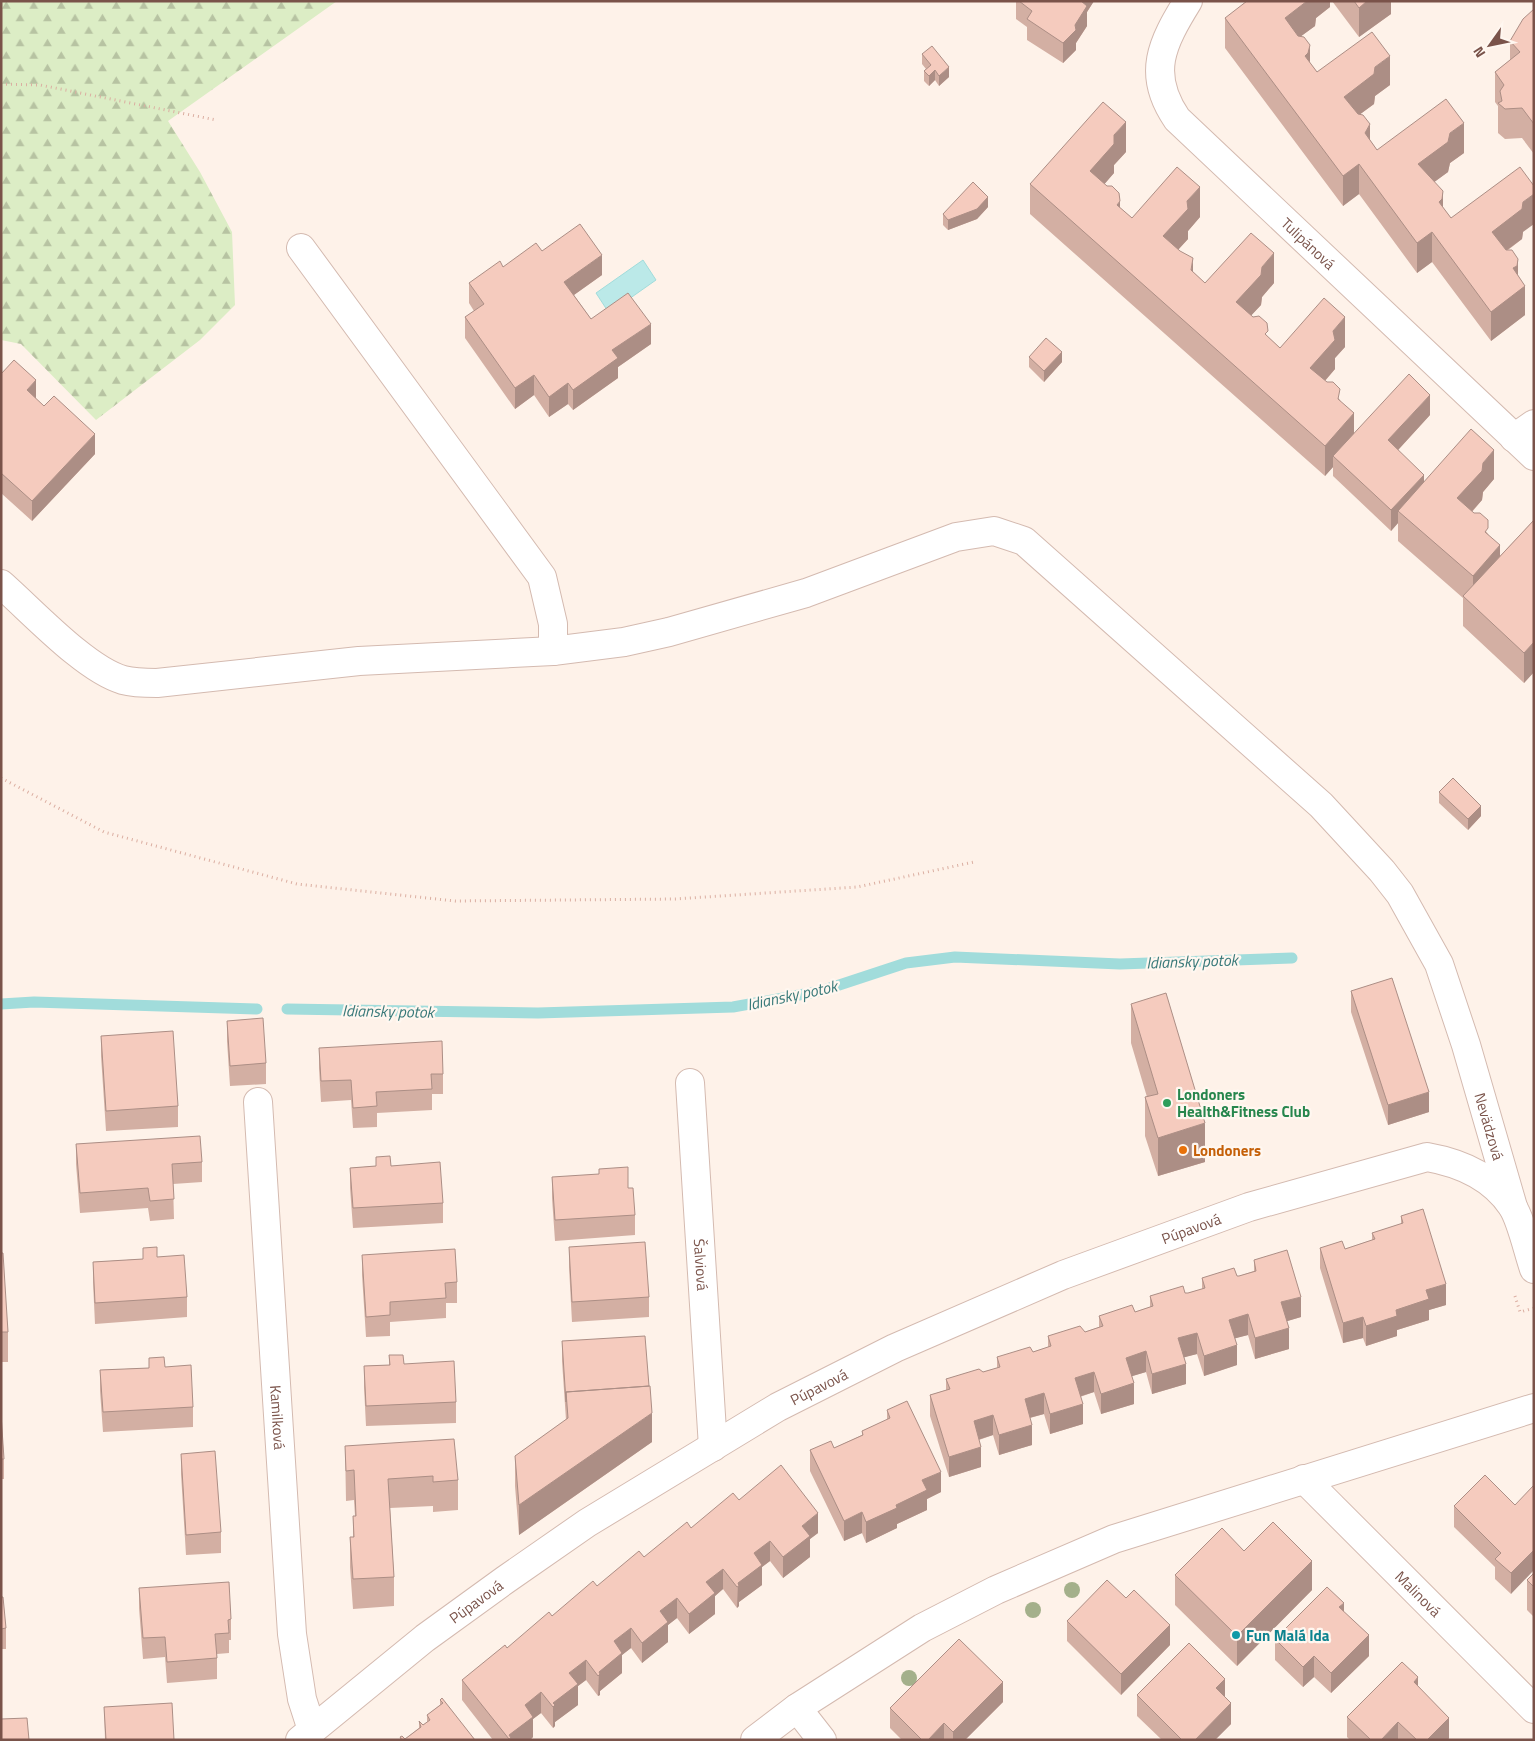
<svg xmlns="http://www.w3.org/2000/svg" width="1535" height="1741" font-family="'Titillium Web',sans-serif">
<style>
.forest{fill:url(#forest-firs)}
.water{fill:#bbe9e8;stroke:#a1dcdb}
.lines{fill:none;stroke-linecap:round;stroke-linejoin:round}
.stream{stroke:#a1dcdb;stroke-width:11}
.minor-casing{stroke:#d4bab0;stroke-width:30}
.path{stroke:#dbaea1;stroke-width:3;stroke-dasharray:1 4;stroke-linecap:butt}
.minor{stroke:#fff;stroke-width:28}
.tree{fill:#a4b08b}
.wall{fill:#d3afa3}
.shaded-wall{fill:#ac8e85}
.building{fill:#f5cbbe;stroke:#ac8e85}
.leisure-dot{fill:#2e9e5b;stroke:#fff7f0;stroke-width:2}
.food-dot{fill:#e8710a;stroke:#fff7f0;stroke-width:2}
.culture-dot{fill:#0f9aa8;stroke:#fff7f0;stroke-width:2}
.labels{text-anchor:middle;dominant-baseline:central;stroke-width:4.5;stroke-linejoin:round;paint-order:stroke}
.street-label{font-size:15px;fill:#7a534a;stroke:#fff7f0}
.leisure-label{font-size:15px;font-weight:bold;fill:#27864d;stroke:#fff7f0;text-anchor:start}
.food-label{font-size:15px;font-weight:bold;fill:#c56008;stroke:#fff7f0;text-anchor:start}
.culture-label{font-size:15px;font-weight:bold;fill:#0d838f;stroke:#fff7f0;text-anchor:start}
.water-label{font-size:16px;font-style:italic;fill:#397979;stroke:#fff7f0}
</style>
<defs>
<pattern id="forest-firs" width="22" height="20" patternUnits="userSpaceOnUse" patternTransform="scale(1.25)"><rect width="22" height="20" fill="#dcedc5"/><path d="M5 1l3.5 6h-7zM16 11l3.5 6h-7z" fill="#b7c3a2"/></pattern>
</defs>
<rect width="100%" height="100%" fill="#fef2e9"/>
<path class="forest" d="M1,1H337L168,121L200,172L232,232L235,305L200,340L96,420L21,344L1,340Z"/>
<path class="water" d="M643,260L656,280L609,313L596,293Z"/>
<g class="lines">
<path class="stream" d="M1,1004L34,1002L257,1009
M287,1009L538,1013L733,1007L821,991L906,963L955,957L1120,964L1292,958"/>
<defs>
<g id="minor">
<path id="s1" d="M1188,1C1162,43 1146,74 1177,119L1534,456"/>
<path id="s2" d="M301,248L542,577L553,624V651L624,642L669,632L806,593L956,537L994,531L1024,541L1321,805L1382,871L1400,894L1439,964L1466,1045L1513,1207"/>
<path d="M1514,438L1534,424"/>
<path d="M1,584C32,611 85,669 123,680C134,683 146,683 157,683L359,661L553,651"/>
<path id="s3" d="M690,1083L713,1447"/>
<path id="s4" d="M258,1102L292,1634L302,1699L312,1730"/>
<path id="s5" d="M1304,1479L1534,1709"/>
<path d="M797,1708L822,1740"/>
<path id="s6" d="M300,1740L425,1638L505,1580L587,1523L778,1407L895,1348L1063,1275L1249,1207L1427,1157C1461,1163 1492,1176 1512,1206C1521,1219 1528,1252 1534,1269"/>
<path d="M755,1740L797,1708L922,1628L996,1590L1114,1539L1534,1408"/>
</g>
</defs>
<use href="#minor" class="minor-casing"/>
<path class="path" d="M1,84L40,85L216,120
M1,778L104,832L297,884L455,901L675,899L857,887L974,862
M1515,1296L1520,1312L1534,1308"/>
<use href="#minor" class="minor"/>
</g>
<g class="tree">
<circle cx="1072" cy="1590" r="8"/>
<circle cx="1033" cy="1610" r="8"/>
<circle cx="909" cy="1678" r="8"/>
</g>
<path class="wall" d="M1016,1H1094L1087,12V26L1076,43V50L1063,63L1027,40V27L1016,19Z
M1330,1V7L1316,18L1315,26L1301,36L1310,63L1317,72L1390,85L1375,96L1374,104L1359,115L1370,140L1377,150L1464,153L1450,163L1448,172L1434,182L1443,208L1451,218L1523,232L1522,239L1508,250L1518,275L1525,315L1491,341L1432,262L1417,273L1359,194L1343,206L1225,48V18Z
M1332,1H1391V14L1359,37Z
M1534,9V154L1522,138L1505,139L1498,133V106L1495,102V72L1510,60V41Z
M922,54L949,77L939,86L935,80L929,86L924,81V71L926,69L922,64Z
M1126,152L1114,165V173L1104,184L1120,208L1132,218L1200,217L1188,231V239L1178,250L1193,272L1205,283H1274L1262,297L1261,305L1251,315L1268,337L1280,348L1345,347L1335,358V369L1325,381L1340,400L1354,434L1430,415L1398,450L1424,482L1494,479L1483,492L1482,500L1472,512L1488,534L1500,556L1534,520V672L1524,683L1463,626V598L1398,541V523L1391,531L1333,476V467L1325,476L1030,214V184Z
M988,207L977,219L948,230L943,225V214Z
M542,251L602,275L574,295L591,319L651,344L618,367V378L573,410L568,404L549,417L534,395L515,409L465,338V317L474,311L469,303V283L503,267Z
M1029,357L1062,362L1044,382L1029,367Z
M1,374L36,399L95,454L32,521L1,493Z
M1439,792L1481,816L1468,830L1439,803Z
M1351,991L1429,1112L1388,1125L1351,1012Z
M1131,1004L1205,1162L1158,1176L1145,1136V1097H1147L1131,1043Z
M227,1021L266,1063V1084L230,1086L227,1041Z
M101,1036L178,1106V1127L106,1131L101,1056Z
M319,1048L443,1074V1094H432V1110L377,1113V1127L353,1128L351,1100L321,1102L319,1068Z
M76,1144L202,1162V1182L173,1184L174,1219L150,1221L148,1208L80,1213L76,1164Z
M376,1157L391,1166L443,1203V1223L353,1228L350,1188V1168L376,1166Z
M552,1177L628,1188L635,1215V1235L555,1241L552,1198Z
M1401,1216L1446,1305L1429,1310V1320L1397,1330V1336L1366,1346L1363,1338L1343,1343L1320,1268V1248L1345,1249L1372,1240V1233L1401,1224Z
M569,1247L649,1297V1317L572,1322L569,1267Z
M143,1248L187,1297V1317L95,1324L93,1282V1262L143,1259Z
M1,1253L8,1332V1362H1Z
M362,1255L457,1282V1303H446V1318L390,1322V1336L366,1337L362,1275Z
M1254,1260L1301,1317L1287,1321L1289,1349L1255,1359L1248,1335L1235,1338L1237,1365L1204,1376L1197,1354L1184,1357L1186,1384L1152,1394L1146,1372L1132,1376L1134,1404L1101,1414L1094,1392L1080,1397L1083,1424L1050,1434L1044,1414L1030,1418L1032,1445L999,1455L993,1435L979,1440L981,1467L949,1477L930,1416V1395L946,1390V1379L983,1372L997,1368V1357L1033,1352L1048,1347V1336L1085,1332L1099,1327V1316L1135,1312L1150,1307V1296L1188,1293L1202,1289V1278L1239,1276L1254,1271Z
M562,1341L652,1442L519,1535L515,1486V1456L566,1420L562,1361Z
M389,1355L404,1364L456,1402V1423L366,1426L364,1387V1366L389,1365Z
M149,1358L193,1407V1427L103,1432L100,1391V1370L149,1368Z
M887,1410L941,1492L927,1499V1510L897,1524V1528L866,1543L862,1533L844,1541L810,1471V1450L834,1448L862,1435V1431L887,1420Z
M1,1414L4,1459V1479H1Z
M345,1446L458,1480V1510L433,1512V1506L390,1508L394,1577V1606L353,1609L350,1567V1537H353V1516H355L354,1500L346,1501Z
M181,1454L221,1532V1553L186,1555L181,1474Z
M739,1500L818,1533L810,1539V1557L783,1578L770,1561L762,1567V1585L739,1602V1606L737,1608L723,1589L715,1596V1614L689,1634L677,1618L668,1625V1642L642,1663L631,1648L622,1655V1673L600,1691V1695L598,1696L586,1680L578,1686V1705L555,1722V1726L553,1728L541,1713L533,1719V1737L530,1740H493L462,1700V1680L552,1616L597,1586L691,1528Z
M1515,1505L1511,1594L1495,1579V1567L1454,1527V1506Z
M1244,1551L1312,1590L1237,1666L1175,1605V1575Z
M1534,1573V1617L1527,1610V1580Z
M139,1588L231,1619V1640H229V1653L217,1654V1679L167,1683L165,1657L143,1659L139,1608Z
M1,1597L6,1628V1649H1Z
M1126,1598L1170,1645L1121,1695L1067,1641V1621Z
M1344,1612L1369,1656L1331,1693L1314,1677L1303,1687L1275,1660V1639Z
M1418,1686L1449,1738L1448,1740H1350L1347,1737V1717Z
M1137,1695L1225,1697L1231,1724L1215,1740H1162L1137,1716Z
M440,1700L475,1740H400V1737L405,1739L419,1728V1721L423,1725L427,1722V1715L440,1705Z
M1003,1702L965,1740H902L890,1728V1708Z
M104,1707L174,1740H105Z"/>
<path class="shaded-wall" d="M1081,1H1094L1087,12V26L1076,43V50L1063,63V43L1075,25Z
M1307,1H1330V7L1316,18L1315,26L1285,48V18Z
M1367,1H1391V14L1359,37V8Z
M1310,45V74L1305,56Z
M1390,56V85L1375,96L1374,104L1344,126V97L1375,67Z
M949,67V77L939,86V76Z
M935,70V80L929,86V76Z
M1126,122V152L1114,165V173L1090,201V171L1114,135Z
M1464,123V153L1450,163L1448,172L1418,194V164L1450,133Z
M1370,124V153L1365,133Z
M1359,164V194L1343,206V176Z
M1200,187V217L1188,231V239L1163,266V236L1187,201Z
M1443,191V221L1439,202Z
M1534,194V224L1523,232L1522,239L1492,261V232L1523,202Z
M988,197V207L977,219L948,230V220Z
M1120,201V231L1117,205Z
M1432,232V262L1417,273V243Z
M1274,253V283L1262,297L1261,305L1236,332V302L1262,267Z
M602,255V275L564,302V282Z
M1193,258V288L1191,270Z
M1518,259V289L1525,286V315L1491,341V312Z
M1345,317V347L1335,358V369L1310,398V368L1333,331Z
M651,324V344L618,367V378L573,410V390L612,350Z
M1062,352V362L1044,382V371Z
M534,375V395L515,409V388Z
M36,380V400L27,390Z
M568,383V404L549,417V397Z
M1430,395V415L1388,461V440Z
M1354,413V443L1333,456V467L1325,476V446Z
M95,434V454L32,521V501Z
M1494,450V479L1483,492L1482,500L1457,528V498L1483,463Z
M1424,475V495L1398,511V523L1391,531V510Z
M1500,545V575L1473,606V576Z
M1534,642V672L1524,683V653Z
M1481,806V816L1468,830V819Z
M1429,1092V1112L1388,1125V1105Z
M1205,1123V1162L1158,1176V1138Z
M1446,1284V1305L1429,1310V1320L1397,1330V1336L1366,1346V1326L1396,1310L1426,1290Z
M1301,1297V1317L1281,1323V1302Z
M1248,1314V1335L1229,1340V1320Z
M1363,1317V1338L1343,1343V1323Z
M1289,1328V1349L1255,1359V1338Z
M1197,1333V1354L1178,1359V1338Z
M1237,1345V1365L1204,1376V1356Z
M1146,1351V1372L1126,1378V1358Z
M1186,1364V1384L1152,1394V1374Z
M1094,1372V1392L1075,1398V1378Z
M1134,1383V1404L1101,1414V1394Z
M1044,1393V1414L1025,1419V1399Z
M1083,1404V1424L1050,1434V1414Z
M652,1413V1442L519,1535V1505Z
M993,1415V1435L974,1441V1421Z
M1032,1425V1445L999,1455V1435Z
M981,1447V1467L949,1477V1457Z
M941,1472V1492L927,1499V1510L897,1524V1528L866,1543V1522L896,1505L922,1480Z
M862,1512V1533L844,1541V1521Z
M818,1513V1533L810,1539V1557L783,1578V1557L802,1526Z
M770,1541V1561L762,1567V1585L739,1602V1606L737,1608L738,1583L754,1553Z
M1534,1550V1570L1511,1594V1573Z
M1312,1561V1590L1237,1666V1636Z
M723,1569V1589L715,1596V1614L689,1634V1614L706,1582Z
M677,1598V1618L668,1625V1642L642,1663V1643L660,1611Z
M1344,1603V1623L1339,1607Z
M1170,1625V1645L1121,1695V1674Z
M631,1628V1648L622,1655V1673L600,1691V1695L598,1696L599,1672L614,1641Z
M1369,1635V1656L1331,1693V1673Z
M1314,1656V1677L1303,1687V1667Z
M586,1660V1680L578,1686V1705L555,1722V1726L553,1728V1703L569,1673Z
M1418,1677V1697L1414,1682Z
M1225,1679V1699L1216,1688Z
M1003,1682V1702L965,1740H953V1732Z
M541,1692V1713L533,1719V1737L530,1740H509V1735L525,1705Z
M1231,1703V1724L1215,1740H1195Z
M1449,1718V1738L1448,1740H1427Z
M1398,1722V1740H1381Z
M944,1723V1740H928Z"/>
<path class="building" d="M1019,1H1081L1087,6L1075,25L1076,30L1063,43L1027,19L1032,11Z
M1247,1H1307L1285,18L1298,36L1304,37L1310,45L1308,53L1305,56L1317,72L1372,32L1390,56L1375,67L1374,74L1344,97L1358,114L1363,115L1370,124L1365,133L1377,150L1446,99L1464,123L1450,133L1448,142L1418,164L1443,191L1442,199L1439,202L1451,218L1520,167L1534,186V194L1523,202L1522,209L1492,232L1506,250H1512L1518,259L1517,266L1513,268L1525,286L1491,312L1432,232L1417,243L1359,164L1343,176L1225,18Z
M1354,1H1367L1359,8Z
M1534,9V124L1522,108L1505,109L1498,103L1502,101L1500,91L1504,85L1495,72L1520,52L1510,41L1523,19Z
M932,46L949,67L939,76L935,70L929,76L924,71L931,65L922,54Z
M1103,102L1126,122L1114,135V144L1090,171L1107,186H1112L1119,193L1120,201L1117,205L1132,218L1177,167L1200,187L1187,201L1188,209L1163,236L1180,251L1193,258L1191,270L1205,283L1251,233L1274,253L1262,267L1261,275L1236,302L1253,317L1259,316L1267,323L1268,331L1265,334L1280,348L1324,298L1345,317L1333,331L1335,340L1310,368L1327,382H1333L1340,389L1338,399L1354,413L1325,446L1030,184Z
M973,182L988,197L977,209L948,220L943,214Z
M580,224L602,255L564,282L591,319L628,293L651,324L612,350L618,358L573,390L568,383L549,397L534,375L515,388L465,317L484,304L469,283L500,261L503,267L536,243L542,251Z
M1046,338L1062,352L1044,371L1029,357Z
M14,360L36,380L27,390L44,406L54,396L95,434L32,501L1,473V374Z
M1409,374L1430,395L1388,440L1424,475L1391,510L1333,456Z
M1471,429L1494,450L1483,463L1482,471L1457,498L1474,513H1480L1488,520V528L1485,532L1500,545L1473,576L1398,511Z
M1534,520V642L1524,653L1463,596Z
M1453,778L1481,806L1468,819L1439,792Z
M1392,978L1429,1092L1388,1105L1351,991Z
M1166,993L1205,1123L1158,1138L1145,1097L1158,1094L1131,1004Z
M263,1018L266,1063L230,1066L227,1021Z
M173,1031L178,1106L106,1111L101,1036Z
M442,1041L443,1074H431L432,1089L376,1092L377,1106L353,1108L351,1080L321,1081L319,1048Z
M200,1136L202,1162L172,1164L174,1199L150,1201L148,1188L80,1193L76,1144Z
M390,1156L391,1166L440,1162L443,1203L353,1208L350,1168L376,1166V1157Z
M628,1167V1188H633L635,1215L555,1220L552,1177L599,1174V1169Z
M1423,1209L1446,1284L1426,1290L1429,1299L1396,1310L1397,1316L1366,1326L1363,1317L1343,1323L1320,1248L1342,1241L1345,1249L1375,1239L1372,1233L1403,1223L1401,1216Z
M645,1242L649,1297L572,1302L569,1247Z
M157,1247V1257L184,1255L187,1297L95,1303L93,1262L143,1259V1248Z
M455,1249L457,1282L445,1283L446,1298L390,1302V1315L366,1317L362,1255Z
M1287,1250L1301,1297L1281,1302L1289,1328L1255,1338L1248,1314L1229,1320L1237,1345L1204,1356L1197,1333L1178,1338L1186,1364L1152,1374L1146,1351L1126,1358L1134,1383L1101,1394L1094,1372L1075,1378L1083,1404L1050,1414L1044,1393L1025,1399L1032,1425L999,1435L993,1415L974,1421L981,1447L949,1457L930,1395L950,1389L946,1379L979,1369L983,1372L1000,1367L997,1357L1030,1347L1033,1352L1051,1346L1048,1336L1080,1326L1085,1332L1103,1326L1099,1316L1132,1305L1135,1312L1153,1306L1150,1296L1183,1286L1185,1293H1188L1205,1288L1202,1278L1234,1268L1237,1276H1239L1256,1271L1254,1260Z
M1,1253H3L8,1332H1Z
M645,1336L649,1386L566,1392V1402L562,1341Z
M389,1355H403L404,1364L454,1361L456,1402L366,1406L364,1366L390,1365Z
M164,1357L165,1367L191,1365L193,1407L103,1412L100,1370L149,1368V1358Z
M650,1386L652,1413L519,1505L515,1456L568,1418L566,1392Z
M907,1401L941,1472L922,1480L927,1490L896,1505L897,1508L866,1522L862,1512L844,1521L810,1450L831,1441L834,1448L863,1435L862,1431L890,1418L887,1410Z
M1,1414L4,1459H1Z
M454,1439L458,1480L433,1482V1476L388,1479L394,1577L353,1579L350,1537H354L353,1516H356L354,1470L346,1471L345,1446Z
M215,1451L221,1532L186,1535L181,1454Z
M781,1465L818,1513L802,1526L810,1536L783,1557L770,1541L754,1553L762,1565L738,1583L739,1586L737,1587L723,1569L706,1582L715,1593L689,1614L677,1598L660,1611L668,1622L642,1643L631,1628L614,1641L622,1653L599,1672L600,1674L598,1676L586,1660L569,1673L578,1684L553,1703L555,1705L553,1707L541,1692L525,1705L533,1717L509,1735L511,1738L509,1739L462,1680L505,1645L507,1648L549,1612L552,1616L593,1581L597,1586L639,1551L644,1557L687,1522L691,1528L733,1493L739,1500Z
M1485,1475L1515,1505L1534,1485V1550L1511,1573L1495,1559L1501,1553L1454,1506Z
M1273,1522L1312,1561L1237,1636L1175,1575L1222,1528L1244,1551Z
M1534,1573V1587L1527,1580Z
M1107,1580L1126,1598L1134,1590L1170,1625L1121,1674L1067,1621Z
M229,1582L231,1619L228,1620L229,1633L215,1634L217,1658L167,1662L165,1637L143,1638L139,1588Z
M1327,1587L1344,1603L1339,1607L1369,1635L1331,1673L1314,1656L1303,1667L1275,1639Z
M1,1597H3L6,1628L1,1629Z
M959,1639L1003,1682L953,1732L944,1723L928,1740H922L890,1708Z
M1189,1643L1225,1679L1216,1688L1231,1703L1195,1740H1182L1137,1695Z
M1402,1662L1418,1677L1414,1682L1449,1718L1427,1740H1417L1398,1722L1381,1740H1371L1347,1717Z
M442,1698L475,1740H471L470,1739L469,1740H402L400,1737L402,1736L405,1739L421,1727L419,1721L423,1725L430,1720L427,1715L443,1703L440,1700Z
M172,1703L174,1740H106L104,1707Z
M27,1718L29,1740H1V1719Z"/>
<circle class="leisure-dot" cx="1167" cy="1103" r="5"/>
<circle class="food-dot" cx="1183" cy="1150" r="5"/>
<circle class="culture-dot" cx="1236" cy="1635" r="5"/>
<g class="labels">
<g class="street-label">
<text stroke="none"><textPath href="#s1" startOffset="309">Tulipánová</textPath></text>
<text stroke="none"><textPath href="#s2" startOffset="1740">Nevädzová</textPath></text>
<text stroke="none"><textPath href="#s6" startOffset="1034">Púpavová</textPath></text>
<text stroke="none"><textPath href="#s3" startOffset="182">Šalviová</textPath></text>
<text stroke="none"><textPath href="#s6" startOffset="629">Púpavová</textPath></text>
<text stroke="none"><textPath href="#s4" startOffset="316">Kamilková</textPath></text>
<text stroke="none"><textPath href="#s5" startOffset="162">Malinová</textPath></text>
<text stroke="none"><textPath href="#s6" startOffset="224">Púpavová</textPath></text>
</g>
<g class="leisure-label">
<text x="1177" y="1094">Londoners<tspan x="1177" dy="17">Health&amp;Fitness Club</tspan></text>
</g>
<g class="food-label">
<text x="1193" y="1150">Londoners</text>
</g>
<g class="culture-label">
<text x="1246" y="1635">Fun Malá Ida</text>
</g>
<g class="water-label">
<text transform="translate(1192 961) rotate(-2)">Idiansky potok</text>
<text transform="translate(792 995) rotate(-12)">Idiansky potok</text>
<text transform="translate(388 1011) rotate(1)">Idiansky potok</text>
</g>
</g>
<rect width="1535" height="1741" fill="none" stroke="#7a534a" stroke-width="5"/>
<g transform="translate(1490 45) rotate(237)" stroke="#fff7f0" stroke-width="4" paint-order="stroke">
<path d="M0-4L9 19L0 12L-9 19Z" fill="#7a534a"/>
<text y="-8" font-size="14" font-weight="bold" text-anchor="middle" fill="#7a534a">N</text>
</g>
</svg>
